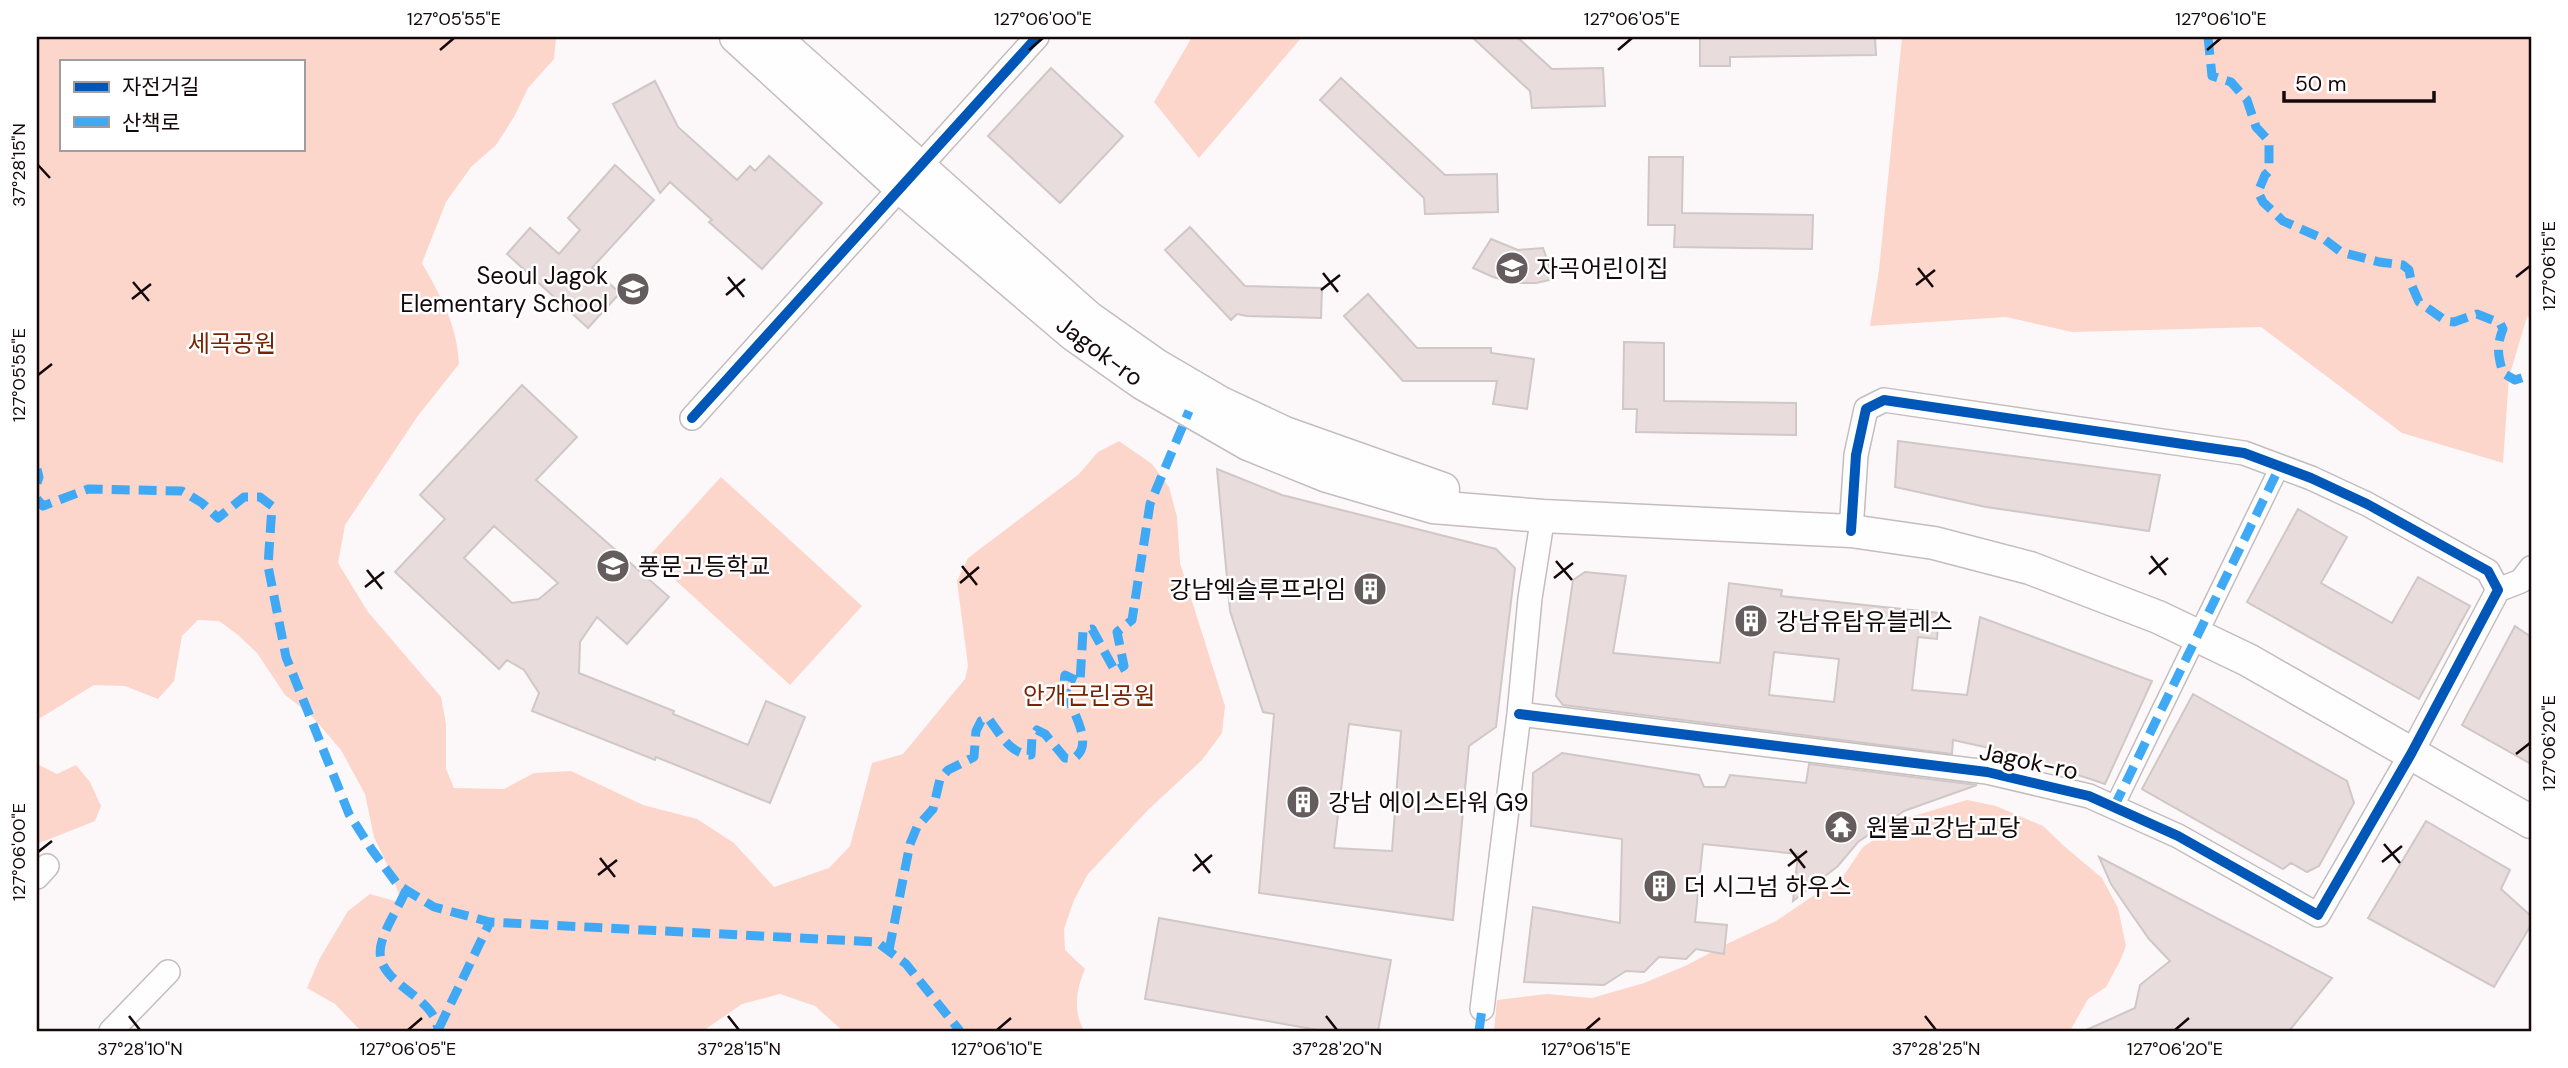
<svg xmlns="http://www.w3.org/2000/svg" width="2568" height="1068" font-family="'DM Sans','Noto Sans KR',sans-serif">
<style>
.green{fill:#fcd6cb;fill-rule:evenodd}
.building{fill:#e8dcdd;stroke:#d0c7c7;stroke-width:2;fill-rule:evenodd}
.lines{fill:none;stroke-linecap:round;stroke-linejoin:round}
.pedestrian-casing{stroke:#c5bcbe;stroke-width:21}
.minor-casing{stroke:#c5bcbe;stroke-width:26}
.secondary-casing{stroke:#c5bcbe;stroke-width:35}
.pedestrian{stroke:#fffefe;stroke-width:18}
.minor{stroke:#fffefe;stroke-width:23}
.secondary{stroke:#fffefe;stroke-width:32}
.quiet{stroke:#3fa9f5;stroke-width:9;stroke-dasharray:18 9;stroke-linecap:butt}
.cycleway-casing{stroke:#fff;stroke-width:15}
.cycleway{stroke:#0057b8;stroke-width:10}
.ticks{fill:none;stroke:#14080b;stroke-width:2.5}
.labels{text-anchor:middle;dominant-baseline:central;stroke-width:5;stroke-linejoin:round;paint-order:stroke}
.poi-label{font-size:24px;fill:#14080b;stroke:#fff;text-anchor:start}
.park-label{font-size:24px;fill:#7a2300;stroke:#fff}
.street-label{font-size:24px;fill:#14080b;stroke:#fff}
.neatline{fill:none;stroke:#14080b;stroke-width:2.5}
.ticks-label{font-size:18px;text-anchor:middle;fill:#14080b}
</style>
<rect width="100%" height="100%" fill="#fcf8f9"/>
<path class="green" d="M37,37H556L554,59L528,88L514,117L496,145L471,167L446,202L422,263C441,297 457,324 459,364L417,417L345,525L338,563L368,612L441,697L446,724V769L454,788L504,789L534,773L571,771L643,805L697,819L734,843L774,887L829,868L850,846L872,763L903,754L965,679L968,666L957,581L968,558L1079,474L1098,452L1119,441L1152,464L1169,487L1177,517L1180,563L1225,706L1222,733L1202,760L1149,809L1088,874L1074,900L1064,929L1065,950L1085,969C1076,990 1073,1011 1084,1031H843L815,1006L780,994L742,1004L703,1031H361L335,1004L307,988L320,958L348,911L370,894L402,903L392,875L374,837L365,794L341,750L310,714L285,695L257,653L238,635L219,621L198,620L182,636L174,681L158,699L125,686L94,685L37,720ZM303,61V149H61V61Z
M1192,37H1302L1199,158L1154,102Z
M1902,37H2531V316L2527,317L2509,377L2503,463L2402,433L2261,327L2072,332L2006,317L1870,326L1879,270Z
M721,477L862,606L790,685L649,556Z
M37,764L57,774L76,765L90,782L101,806L95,821L37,844Z
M1967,800L1996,806L2043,826L2064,846L2102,878L2118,908L2126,946L2120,961L2106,987L2088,999L2070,1031H1494L1497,1000L1547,994L1592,998L1644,983L1685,966L1731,942L1776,921L1844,875L1863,847L1907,818Z"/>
<path class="building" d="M1472,37H1517L1552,69L1603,68L1605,106L1532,108L1530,91Z
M1700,37H1875L1876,55L1730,57V66H1700Z
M1051,68L1123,136L1060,203L988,136Z
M1341,78L1445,175L1497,174L1498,212L1425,214L1424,198L1320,100Z
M655,81L678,127L737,180L750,166L755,171L769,156L822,203L762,269L709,222L712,220L670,182L660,193L613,104Z
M1649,157H1683L1682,213L1813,215L1812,249L1674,247L1675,225H1648Z
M615,165L654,200L592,268L620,293L588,328L507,254L530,228L559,254L580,230L568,218Z
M1190,227L1245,286L1322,288L1321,318L1247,316L1237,314L1231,320L1165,250Z
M1491,239L1518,250L1543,248L1554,279L1536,283H1514L1493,277L1473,268Z
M1368,294L1417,348H1491V353L1534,359L1527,409L1493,404L1497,381H1403L1344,316Z
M1624,342L1664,343V401L1796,403V435L1636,432L1637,409H1623Z
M522,385L577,437L536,480L669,597L627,644L597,617L580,642L579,673L674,711L673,714L748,745L766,701L805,717L770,803L656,757L655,760L532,711L539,693L524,670L507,660L499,669L395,572L445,519L420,495ZM494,526L558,583L539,599L512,603L464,558Z
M1898,441L2160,475L2149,531L1986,507L1895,487Z
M1217,469L1282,495L1496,549L1515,568L1496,727L1469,746L1453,920L1259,893L1274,714L1263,712L1230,611ZM1349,724L1401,731L1392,851L1334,848Z
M2298,509L2347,537L2321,583L2392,623L2418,577L2470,606L2419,699L2247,602Z
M1585,572L1626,576L1613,653L1720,663L1729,583L1782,590L1781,596L1939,613L1937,639L1918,637L1912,690L1967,695L1980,617L2152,681L2105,784L2012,753L1953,740L1952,754L1563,705L1556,696L1573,580ZM1774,652L1839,659L1834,702L1769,695Z
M2515,626L2531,637V764L2462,725Z
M2193,694L2347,781L2354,803L2319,866L2307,872L2291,863L2283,869L2142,789Z
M1562,753L1699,775L1704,787H1725L1730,775L1806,783L1809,764L1977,785L1904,811L1858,842L1838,866L1793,901L1798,854L1703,844L1695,922L1727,925L1724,954L1696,949L1686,959L1659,957L1644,972L1626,971L1604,985L1524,982L1533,907L1620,923L1622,839L1531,826L1533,773Z
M2426,821L2510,870L2501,889L2531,916V925L2494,987L2368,918Z
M2099,857L2332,978L2289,1031H2084L2135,1008L2140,985L2170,961L2149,939L2128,909L2111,884Z
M1159,918L1391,960L1378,1031H1323L1145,999Z"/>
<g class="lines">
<defs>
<path id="pedestrian" d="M2114,807L2280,466"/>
<path id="minor" d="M692,418L1037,37
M2498,590L2521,581L2531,568
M1519,714L1987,772L2089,796L2178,836L2318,915L2411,754L2498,590L2488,571L2367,504L2311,478L2244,453L1884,400L1866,409L1856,455L1851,531
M37,877L47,866
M1482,1009L1519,714L1530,598L1543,516
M111,1031L168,972"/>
<path id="secondary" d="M736,37L900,187L1074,335L1142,383L1248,444L1327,476L1433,507L1543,516L1851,531L1934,543L2030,568L2158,617L2248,660L2531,822
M774,37L1088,317L1156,365L1221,403L1285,433L1443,489"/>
</defs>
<use href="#pedestrian" class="pedestrian-casing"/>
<use href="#minor" class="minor-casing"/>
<use href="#secondary" class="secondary-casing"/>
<use href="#pedestrian" class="pedestrian"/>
<use href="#minor" class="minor"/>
<use href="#secondary" class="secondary"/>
<path class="quiet" d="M2208,37L2212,76L2231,82L2247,100L2256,127L2269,141V171L2265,175L2258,192L2263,202L2283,221L2324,239L2341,252L2379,262L2403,265L2409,270L2412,286L2419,302L2446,321L2454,322L2477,314L2500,323L2503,329C2496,346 2498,356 2503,373L2515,380L2531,375
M37,469L39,477L37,483
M37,499L43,506L88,489L182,491L202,503L218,518L244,497H260L272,506L268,566L286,657L349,814L372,850L398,885L434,907L490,922L877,942L906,964L960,1031
M2114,807L2280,466
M406,890C399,907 385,927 381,945C372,984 436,994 438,1031
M889,950L910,844L917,827L933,809L940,779L948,770L974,757L976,731L981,721L988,718C1000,734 1010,754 1031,755L1032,737L1037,730L1045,734L1065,758L1073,759C1101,741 1059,699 1065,675L1080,682L1083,631L1092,629L1115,671L1124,666L1117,632L1132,620L1150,504L1189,411
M439,1028L490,922
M1479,1031L1482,1009"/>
<defs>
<path id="cycleway" d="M692,418L1037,37
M1519,714L1987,772L2089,796L2178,836L2318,915L2411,754L2498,590L2488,571L2367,504L2311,478L2244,453L1884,400L1866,409L1856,455L1851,531"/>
</defs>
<use href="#cycleway" class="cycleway-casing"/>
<use href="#cycleway" class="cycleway"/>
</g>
<path class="ticks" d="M440,50L454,38M1029,50L1043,38M1618,50L1632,38M2207,50L2221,38M38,165L50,178M1918,268L1933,287M1323,273L1338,292M728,277L744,297M2516,277L2530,266M133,282L149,301M1916,285L1935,270M1321,290L1340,275M726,295L745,279M132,299L151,284M38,375L52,364M2151,556L2166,575M1556,561L1572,580M962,566L977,585M367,570L382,589M2149,574L2168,558M1554,578L1573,563M960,583L979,567M365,587L384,572M2516,754L2530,743M2384,844L2400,863M1790,849L1805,868M38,852L52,841M1195,854L1210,873M600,858L615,877M2382,862L2402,846M1788,866L1807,851M1193,871L1212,855M598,875L617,860M129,1016L140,1030M728,1016L739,1030M1326,1016L1337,1030M1925,1016L1936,1030M408,1030L422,1018M997,1030L1011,1018M1586,1030L1600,1018M2175,1030L2189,1018"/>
<defs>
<symbol id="school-disc" viewBox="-11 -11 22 22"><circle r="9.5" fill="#655c5e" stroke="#fff"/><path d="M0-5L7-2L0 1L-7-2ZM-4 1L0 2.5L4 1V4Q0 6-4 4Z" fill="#fff"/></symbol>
<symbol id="building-disc" viewBox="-11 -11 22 22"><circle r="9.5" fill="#655c5e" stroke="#fff"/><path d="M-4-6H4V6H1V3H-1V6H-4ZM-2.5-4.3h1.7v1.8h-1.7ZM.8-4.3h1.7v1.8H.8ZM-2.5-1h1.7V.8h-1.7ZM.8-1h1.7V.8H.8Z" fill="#fff"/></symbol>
<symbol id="temple-disc" viewBox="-11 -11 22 22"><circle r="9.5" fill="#655c5e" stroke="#fff"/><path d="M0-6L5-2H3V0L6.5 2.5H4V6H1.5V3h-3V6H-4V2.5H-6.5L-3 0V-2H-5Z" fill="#fff"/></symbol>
</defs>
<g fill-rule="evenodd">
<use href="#school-disc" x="1493" y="249" width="38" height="38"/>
<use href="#school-disc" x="614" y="270" width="38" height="38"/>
<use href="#school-disc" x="594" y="547" width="38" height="38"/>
<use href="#building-disc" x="1351" y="570" width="38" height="38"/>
<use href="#building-disc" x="1732" y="602" width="38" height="38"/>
<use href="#building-disc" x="1284" y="783" width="38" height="38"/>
<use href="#temple-disc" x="1822" y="808" width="38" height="38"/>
<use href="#building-disc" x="1641" y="867" width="38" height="38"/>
</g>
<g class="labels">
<g class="poi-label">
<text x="1536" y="268">자곡어린이집</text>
<text x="608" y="275" text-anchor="end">Seoul Jagok<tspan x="608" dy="28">Elementary School</tspan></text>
<text x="638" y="566">풍문고등학교</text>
<text x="1346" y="589" text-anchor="end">강남엑슬루프라임</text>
<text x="1776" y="621">강남유탑유블레스</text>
<text x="1328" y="802">강남 에이스타워 G9</text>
<text x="1866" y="827">원불교강남교당</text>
<text x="1684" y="886">더 시그넘 하우스</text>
</g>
<g class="park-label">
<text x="232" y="343">세곡공원</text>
<text x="1089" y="695">안개근린공원</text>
</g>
<g class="street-label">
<text transform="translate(1100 351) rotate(36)">Jagok-ro</text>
<text transform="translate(2029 761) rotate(12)">Jagok-ro</text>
</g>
</g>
<rect width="2568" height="1068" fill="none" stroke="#ffffff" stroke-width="77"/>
<rect x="60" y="60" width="245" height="91" fill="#ffffff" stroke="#a19c9d" stroke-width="2"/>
<rect x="74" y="82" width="35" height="10" fill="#0057b8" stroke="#a19c9d" stroke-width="2"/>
<text x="122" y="94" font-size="21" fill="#14080b">자전거길</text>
<rect x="74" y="117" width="35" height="10" fill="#3fa9f5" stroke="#a19c9d" stroke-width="2"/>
<text x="122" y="130" font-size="21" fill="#14080b">산책로</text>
<path d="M2284 91v10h150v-10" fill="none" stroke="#14080b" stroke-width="3.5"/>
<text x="2295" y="91" font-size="21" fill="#14080b" stroke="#ffffff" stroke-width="5" paint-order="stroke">50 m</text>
<rect x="38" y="38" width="2492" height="992" class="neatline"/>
<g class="ticks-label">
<text x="454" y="25">127°05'55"E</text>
<text x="1043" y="25">127°06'00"E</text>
<text x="1632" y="25">127°06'05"E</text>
<text x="2221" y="25">127°06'10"E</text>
<text transform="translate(19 165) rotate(-90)" y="6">37°28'15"N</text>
<text transform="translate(2549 266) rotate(-90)" y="6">127°06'15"E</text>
<text transform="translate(19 375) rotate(-90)" y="6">127°05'55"E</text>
<text transform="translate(2549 743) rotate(-90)" y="6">127°06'20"E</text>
<text transform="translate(19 852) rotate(-90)" y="6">127°06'00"E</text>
<text x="140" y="1055">37°28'10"N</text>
<text x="408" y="1055">127°06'05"E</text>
<text x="739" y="1055">37°28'15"N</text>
<text x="997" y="1055">127°06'10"E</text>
<text x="1337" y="1055">37°28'20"N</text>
<text x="1586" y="1055">127°06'15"E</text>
<text x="1936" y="1055">37°28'25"N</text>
<text x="2175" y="1055">127°06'20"E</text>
</g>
</svg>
